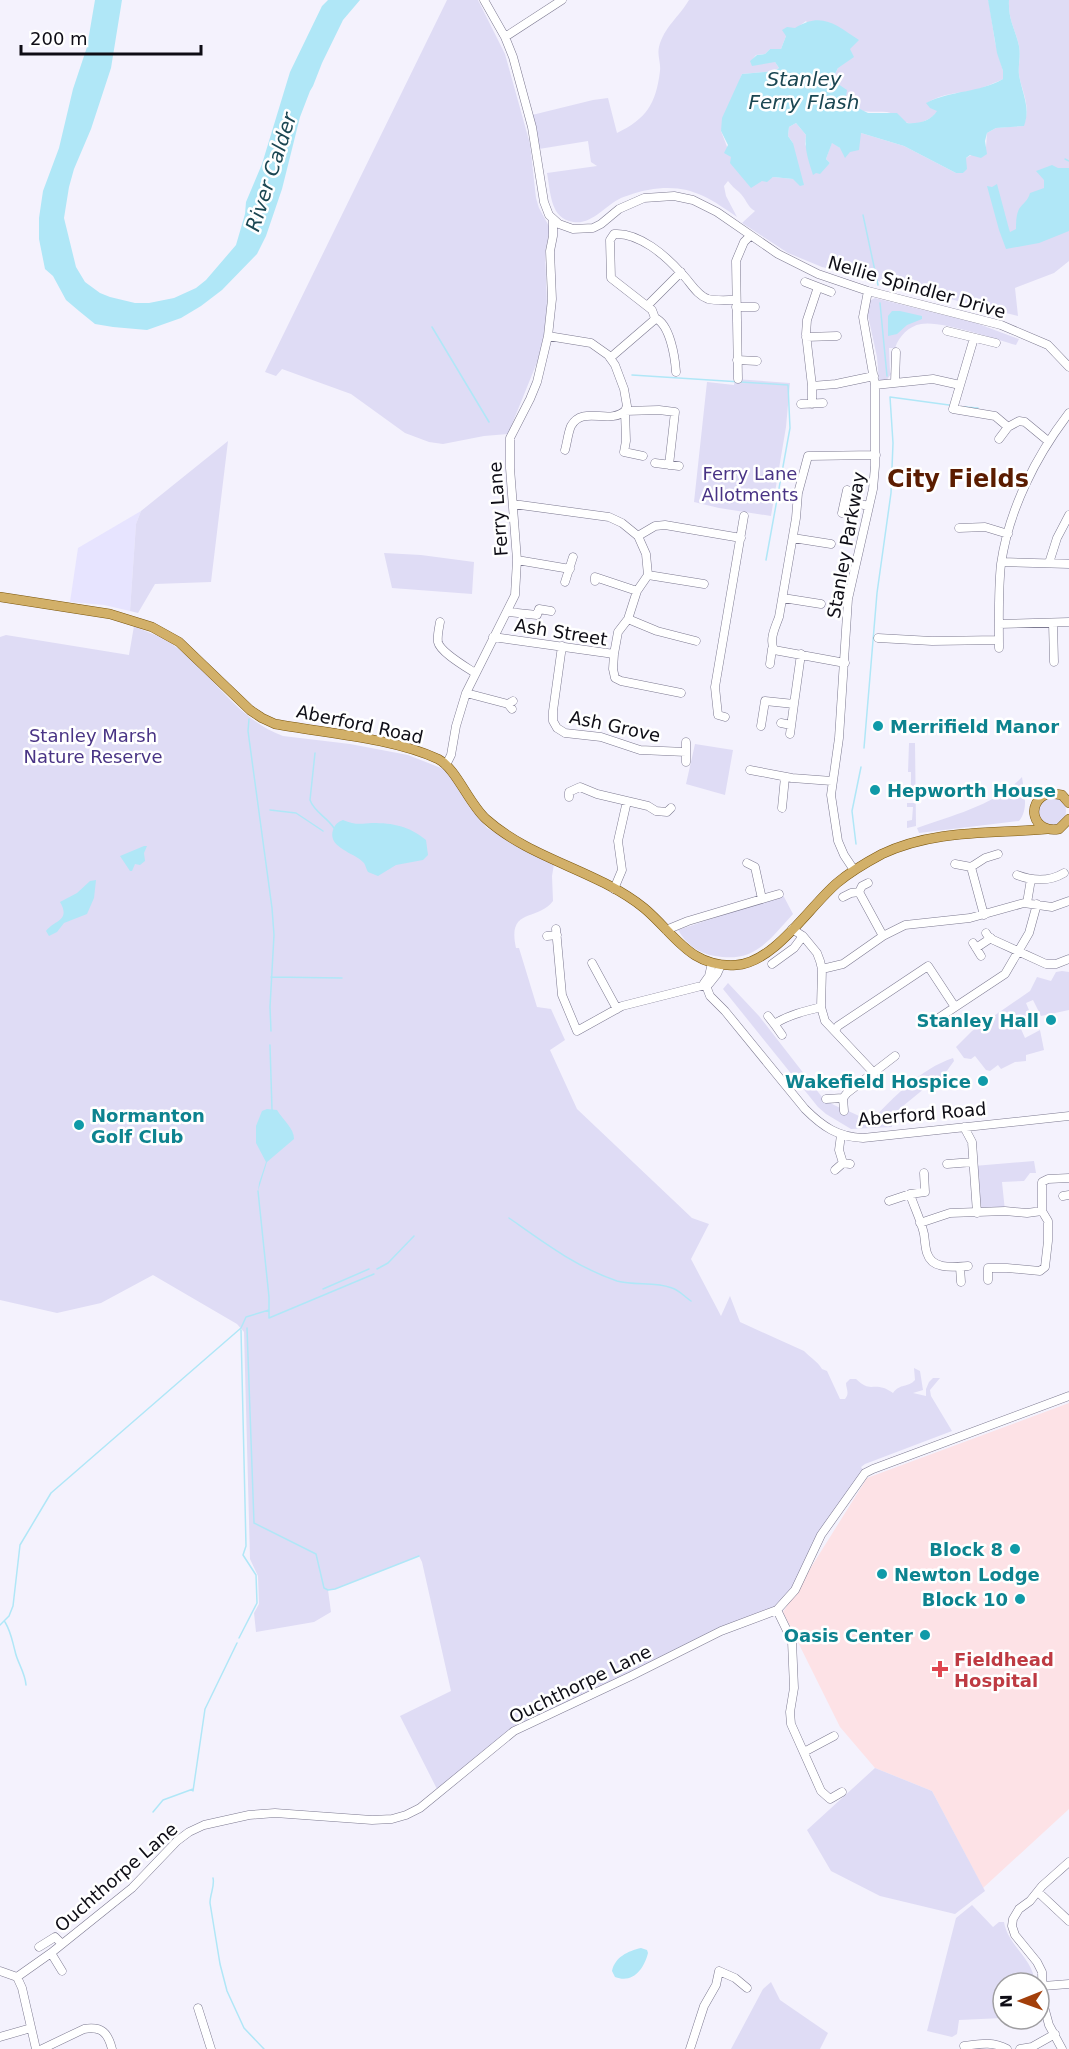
<svg xmlns="http://www.w3.org/2000/svg" width="1069" height="2049" font-family="'DejaVu Sans',sans-serif">
<style>
.built{fill:#e7e4ff}
.medical{fill:#fde2e6}
.green{fill:#dfdcf5}
.water{fill:#b0e7f7}
.lines{fill:none;stroke-linecap:round;stroke-linejoin:round}
.stream{stroke:#b0e7f7;stroke-width:1.5}
.minor-casing{stroke:#7c7990;stroke-width:9}
.major-casing{stroke:#7a550b;stroke-width:10}
.minor{stroke:#fff;stroke-width:8}
.major{stroke:#d2b069;stroke-width:9}
.culture-dot{fill:#0f9aa8;stroke:#fff;stroke-width:2}
.health-dot{fill:#e0444e;stroke:#fff;stroke-width:2}
.labels{text-anchor:middle;dominant-baseline:central;stroke-width:5;stroke-linejoin:round;paint-order:stroke}
.street-label{font-size:18px;fill:#0e0d15;stroke:#fff}
.park-label{font-size:18px;fill:#493485;stroke:#fff}
.culture-label{font-size:18px;font-weight:bold;fill:#0d838f;stroke:#fff;text-anchor:end}
.health-label{font-size:18px;font-weight:bold;fill:#be3a42;stroke:#fff;text-anchor:start}
.water-label{font-size:20px;font-style:italic;fill:#1a4652;stroke:#fff}
.district-label{font-size:24px;font-weight:bold;fill:#5b1c00;stroke:#fff}
</style>
<rect width="100%" height="100%" fill="#f4f2fd"/>
<path class="built" d="M141,511L136,524L130,611L104,605L70,602L78,548Z"/>
<path class="medical" d="M1069,1403V1809L983,1888L932,1791L875,1768L840,1727L783,1612L867,1478Z"/>
<path class="green" d="M447,0H478L505,54L530,144L536,198L539,208L550,228L545,252L547,306L544,335L538,360L508,434L484,436L443,444L429,442L405,433L351,394L282,369L276,376L265,372Z
M689,0H988L989,3L995,42L1003,71V79C1000,81 979,89 977,90C960,93 942,93 927,103L938,111C932,119 918,126 908,123C901,121 895,113 887,112C875,111 861,114 851,105C847,102 837,82 834,76L838,68L806,21L786,36L781,49H770L765,54L756,55L751,61L775,62L779,68L774,71L742,74L721,131L731,157L762,181L773,177L793,179V143L788,136L789,127L796,123L806,135L805,144L816,172L822,170L830,163L826,159L832,142L840,148L861,133L904,146L956,173H963L966,158L986,147L987,133L996,128L1023,126C1032,108 1022,92 1019,75C1018,65 1021,56 1019,46C1015,28 1008,20 1009,0H1069V261L1054,273L1015,288L1018,316L822,267L788,253L742,223L755,211C747,207 746,198 739,192C734,188 732,186 728,181L724,186L726,196L737,217C707,196 687,183 648,190C640,191 629,195 621,198C604,206 590,228 569,221C563,219 558,215 555,209C550,199 549,184 547,173L597,166L591,162L588,141L539,149L532,115L593,100L608,98L617,133C646,119 656,104 660,71C661,63 657,55 659,47C664,27 679,17 689,0Z
M875,298L976,323L1019,339L1016,345C995,339 940,320 921,324C909,326 899,336 895,348H889L890,372L891,374L886,381H879L877,357L867,311L869,301Z
M735,379L790,383L786,427L771,516L719,508L694,502L707,382L734,385Z
M228,441L211,582L155,584L138,613L130,611L136,524L141,511Z
M384,553L421,555L474,562L472,594L392,588Z
M134,626C147,632 160,636 172,644C211,671 237,720 283,736L350,744L408,755L446,770L470,808L487,828L554,864L552,876L553,901C537,922 507,907 516,948H519L537,1007L551,1009L565,1040L550,1050L577,1109L692,1218L709,1224L691,1259L721,1316L730,1296L740,1322L804,1351C811,1358 817,1361 822,1369L827,1371L840,1399H845C850,1393 846,1389 846,1383L850,1379H856C870,1392 871,1384 884,1388C887,1389 890,1391 893,1393C900,1383 908,1388 915,1380L914,1368L920,1371L923,1390L913,1393L926,1396V1389L929,1382L933,1378H940L930,1390L931,1396L952,1431L865,1464L861,1467L865,1473L821,1535L804,1573L777,1610L745,1623L514,1731L439,1793L400,1716L451,1691L422,1562L419,1556L335,1589L328,1590L331,1612L314,1622L256,1632L254,1613L259,1604L258,1576L250,1559L244,1332L237,1324L153,1275L101,1303L57,1313L0,1300V637L6,635L129,655Z
M909,743H915L916,826L907,828V821L912,820L913,807H907V803H914V797L908,796L907,794H911V772H908Z
M695,744L733,750L725,795L686,784Z
M1022,777C1024,792 1029,809 1019,821L919,833L917,828C953,815 995,805 1022,777Z
M1038 811a14 14 0 1 1 28 0a14 14 0 1 1-28 0Z
M783,895L793,914C768,941 755,963 715,956C698,953 687,945 678,930Z
M1062,971L1069,972V1010L1041,1016L1033,1000L1026,1003L1034,1022L1021,1029L1025,1038L1040,1030L1044,1050L1026,1055V1061L1015,1062L1001,1069L998,1065L990,1071L986,1070L975,1056L971,1059L964,1058L956,1047L972,1031L1030,991L1037,977L1051,981L1056,972Z
M728,983L759,1016L822,1097C833,1107 844,1108 857,1115C862,1117 865,1120 870,1122C894,1097 920,1069 953,1058L954,1061L941,1079L925,1088L892,1115V1127L851,1129L826,1114L818,1107L723,989Z
M1034,1161L1036,1173H1030L1024,1181L1002,1182L1005,1211L977,1213L974,1166Z
M875,1768L932,1791L985,1891L955,1914L880,1896L831,1871L807,1830Z
M972,1905L993,1927L999,1922H1004C1008,1946 1033,1958 1035,1983H1003V2018L959,2020L957,2034L952,2037L927,2031L956,1918Z
M771,1982L780,2000L828,2033L820,2049H731L763,1989Z"/>
<path class="water" d="M95,0H122L111,68L91,129L74,169L69,187L64,218L76,267L85,282L100,293L110,297L135,303H149L174,298L196,288L206,280L236,245L245,214L246,202L262,164L290,72L322,6L328,0H360L343,20L322,63L313,86L310,91L300,117L282,189L266,236L257,254L222,290L201,306L181,318L147,330L113,327L95,324L79,311L66,300L53,276L45,269L39,239V218L43,191L59,148L73,89L87,47Z
M988,0H1009C1008,20 1015,28 1019,46C1021,56 1018,65 1019,75C1022,93 1031,108 1024,126L996,128L987,133L985,141L987,154L981,158L970,155L966,158L967,169L963,173H956L904,146L861,133L859,150L850,152L845,158L840,148L832,143L826,159L830,163L820,174L816,173L813,175C809,162 804,149 806,135L796,123L789,127L788,136L793,143L804,185L800,186L793,179L773,177L767,182L762,181L751,188L730,163L731,157L724,153L728,145L721,131L722,118L742,74L774,71L779,68L775,62L752,66L750,61L757,55L765,54L770,49H781L786,36L782,30L787,27L795,28C822,11 836,25 859,40L850,49L854,57L838,68L834,76L838,84L847,90L846,97L850,104L868,113H897L907,123C918,124 931,121 937,111L930,108L926,103C951,90 979,93 1003,79V71L997,53Z
M1052,165L1058,168H1069V231L1039,243L1006,249L999,230L987,186L992,187L997,184L1009,229L1010,232L1016,229C1016,222 1016,216 1019,209C1023,203 1028,201 1030,193L1044,188V180L1036,171Z
M892,311H900L922,316V319L907,325L897,334L888,336V316Z
M343,820C354,825 361,824 372,823C393,823 409,826 426,840L428,855L423,860L396,865L378,876L368,872C366,869 366,866 364,863C356,853 327,848 333,830C335,824 338,822 343,820Z
M144,846H147L144,853L145,861L140,865L135,864L132,871H130L120,856Z
M96,880L94,898L87,914L64,923L57,932L49,936L46,931C54,920 71,921 60,902L77,893L90,881Z
M267,1109L277,1110C283,1120 294,1128 294,1139L267,1162L258,1191L259,1183L266,1162L256,1143V1126L262,1111Z
M641,1948L647,1950L648,1953C644,1969 633,1984 615,1977L612,1971C615,1957 628,1951 641,1948Z"/>
<g class="lines">
<path class="stream" d="M1065,159L1069,161
M863,215L878,285
M880,303L887,376
M432,327L489,422
M632,375L788,385L790,428L766,560
M964,407L978,408
M249,719L248,731L272,908L274,935L270,1007L271,1031
M864,748L877,593L891,493L893,443L890,397L949,405
M315,753L310,800C314,812 327,817 334,828
M270,810L296,813L323,831
M856,844L852,811L861,767
M271,977L342,978
M270,1045L272,1110
M258,1191L269,1297V1318L374,1274
M509,1218C543,1242 576,1267 617,1281C635,1286 655,1281 672,1288C679,1290 685,1297 691,1301
M377,1269L388,1263L414,1236
M323,1289L369,1269
M247,1328L254,1523L316,1554L324,1588L328,1590L335,1589L419,1556
M5,1622C11,1632 12,1640 15,1651C17,1662 25,1672 26,1685
M0,1625L9,1616L13,1606L20,1545L51,1493L241,1328L246,1317L269,1310
M239,1638L257,1603L256,1575L243,1555L246,1546L241,1330
M193,1791L205,1709L237,1643
M153,1812L163,1800L193,1789
M213,1878C215,1886 210,1894 210,1903L220,1964L227,1991L244,2028L264,2049"/>
<defs>
<path id="minor" d="M484,0L505,37L513,57L532,127L544,202L549,215L559,224L573,229L593,228L601,224L619,209L644,198L674,196L693,200L717,212L778,254L818,274L868,291L1001,325L1048,345L1069,367
M505,37L562,0
M805,282L818,287L807,320L806,334L812,386L836,384L874,376
M818,287L831,292
M647,306L681,272
M736,307H755
M655,318C670,324 675,357 676,372
M947,331L996,343
M548,336L591,343L608,355L615,365L624,389L627,406L625,411L626,441L624,452L643,456
M806,337L837,336
M974,338L953,409L995,416L1008,427
M610,358L653,321L655,318L652,310L611,278L610,240L614,234C639,232 666,256 681,273C690,281 696,295 708,299C716,301 727,300 736,300
M737,360L757,361
M738,379L736,261L744,242L750,236
M895,382L896,352
M875,385L933,379L960,385
M812,386V404
M801,404L823,403
M625,411L659,410L675,412L669,465
M999,439L1008,427L1019,421L1025,422L1048,441
M565,450C567,443 568,433 571,426C583,405 609,425 625,411
M655,463L679,466
M845,501L869,506
M513,504L609,517L622,523L638,536L646,554L648,575L637,591L628,619L618,632L614,654
M842,513L847,490
M959,528L985,527L1008,534
M638,536L655,526L665,525L741,538
M793,538L831,544
M517,560L570,569
M1002,562L1069,564
M1049,563L1057,538L1069,515
M648,575L704,584
M595,581V577L637,591
M565,582L573,557
M783,598L821,604
M507,612L537,615L539,609L551,611
M628,619L657,631L696,641
M440,622C439,628 437,636 438,642C440,652 466,667 475,673
M1053,623L1054,662
M999,624L1069,622
M493,637L614,654L613,669L615,678L621,681L681,693
M878,638L932,641L999,640
M562,646L553,711V721L557,728L565,733L601,737L640,750L686,752
M999,648C999,620 998,592 1001,564C1009,509 1036,456 1069,413
M845,663L774,650C769,639 775,628 779,617L796,518L798,493L808,456L876,455
M770,664L772,649
M466,693L508,704
M512,709L508,704L513,701
M725,717L718,715L715,687L744,516
M781,723L791,725
M761,726L765,701L794,704L801,654
M790,734L794,704
M686,762V742
M446,765L451,755L456,726L466,693L515,595L517,560L510,468V438L530,399L537,382L548,336L552,299L550,251L553,236V220
M750,770L792,778L832,781
M569,797V792L580,787L597,794L648,806L656,811L667,812L671,808
M782,808L785,777
M747,863L755,867L762,899
M955,864L971,867L984,915
M971,867L985,858L998,854
M854,870L844,855L838,841L831,795L839,738L848,599L873,489L875,466V385L863,317L868,291
M1017,875C1033,881 1049,882 1064,873
M614,889L622,870L618,841L627,801
M859,892L862,886L868,883
M843,897L851,893L859,892L883,936
M1027,903L1031,879
M556,929L562,995L577,1031L622,1006L709,984L717,974L721,965
M792,929L803,936L817,953L820,961L822,969L821,1007L825,1021L874,1073
M666,930L688,921L779,894
M986,933L989,938L1046,964H1056L1069,959
M547,936L557,935
M973,943L981,956
M976,948L991,938
M592,963L617,1009
M772,964L794,948L803,936
M822,969L843,964L883,936L905,925L970,918L1024,903L1052,907L1069,901
M704,983L709,976L712,963
M705,983L710,996L725,1011L805,1109C823,1127 838,1137 863,1138L1069,1116
M768,1016L775,1025
M934,1021L1005,974L1029,933L1037,904
M835,1031L838,1026L928,966L955,1007
M782,1035L775,1025L776,1023C789,1015 805,1011 821,1007
M843,1098L844,1111
M826,1099L843,1098L847,1093L895,1056
M964,1127L972,1142L977,1213
M841,1135L839,1150L843,1163
M947,1164L973,1162
M835,1170L843,1163L850,1164
M924,1173L925,1192L910,1194C914,1207 921,1220 924,1234C925,1240 925,1247 927,1253C932,1270 953,1267 968,1266
M1063,1196L1069,1195
M889,1201L910,1194
M920,1223L950,1213L1005,1211L1027,1213L1042,1211
M960,1267L961,1282
M988,1280V1268H1007L1040,1271L1045,1267L1048,1241V1221L1042,1211V1182L1048,1179L1069,1178
M777,1610L792,1641L794,1688L790,1712L791,1724L821,1791L830,1799L842,1792
M804,1752L834,1736
M1038,1892L1069,1921
M39,1947L55,1937L62,1944
M51,1953L62,1971
M0,1971L17,1977
M17,1977L51,1953L132,1888L177,1841L189,1832L204,1825L249,1815L275,1813L372,1820L392,1819L406,1815L420,1808L514,1731L631,1676L721,1631L777,1610L795,1590L821,1535L865,1473L873,1469L1069,1396
M17,1977L22,1988L36,2049
M1043,1986L1069,1984
M198,2008L211,2049
M0,2037L31,2028
M964,2046C979,2044 993,2041 1007,2049
M42,2049L84,2029C102,2026 108,2033 112,2049
M690,2049L704,2006L716,1985L719,1971L735,1978L747,1988
M1020,2049L1032,2047L1055,2034
M1062,2049L1049,2025L1043,2003L1042,1972L1037,1962L1015,1935L1012,1926L1013,1919L1019,1909L1030,1901L1042,1886L1069,1862"/>
<path id="major" d="M0,597L110,614L152,627L179,642L250,710L262,718L275,724C325,733 393,738 438,759C456,768 469,804 486,819C532,860 597,870 644,908C675,934 690,968 736,965C774,963 809,907 837,883C850,872 867,862 882,854C934,829 992,834 1047,829
M1069,803L1062,795L1049,793C1024,802 1033,834 1059,829L1069,819"/>
</defs>
<use href="#minor" class="minor-casing"/>
<use href="#major" class="major-casing"/>
<use href="#minor" class="minor"/>
<use href="#major" class="major"/>
</g>
<g class="culture-dot">
<circle cx="878" cy="726" r="6"/>
<circle cx="875" cy="790" r="6"/>
<circle cx="1051" cy="1020" r="6"/>
<circle cx="983" cy="1081" r="6"/>
<circle cx="79" cy="1125" r="6"/>
<circle cx="1015" cy="1549" r="6"/>
<circle cx="882" cy="1574" r="6"/>
<circle cx="1020" cy="1599" r="6"/>
<circle cx="925" cy="1635" r="6"/>
</g>
<path class="health-dot" d="M937 1660h6v6h6v6h-6v6h-6v-6h-6v-6h6z"/>
<g class="labels">
<g class="street-label">
<text transform="translate(917 287) rotate(16)">Nellie Spindler Drive</text>
<text transform="translate(498 509) rotate(-94)">Ferry Lane</text>
<text transform="translate(846 545) rotate(-80)">Stanley Parkway</text>
<text transform="translate(561 632) rotate(9)">Ash Street</text>
<text transform="translate(360 724) rotate(12)">Aberford Road</text>
<text transform="translate(615 726) rotate(12)">Ash Grove</text>
<text transform="translate(922 1114) rotate(-5)">Aberford Road</text>
<text transform="translate(580 1684) rotate(-26)">Ouchthorpe Lane</text>
<text transform="translate(116 1877) rotate(-41)">Ouchthorpe Lane</text>
</g>
<g class="park-label">
<text x="750" y="473">Ferry Lane<tspan x="750" dy="21">Allotments</tspan></text>
<text x="93" y="735">Stanley Marsh<tspan x="93" dy="21">Nature Reserve</tspan></text>
</g>
<g class="culture-label">
<text x="890" y="726" text-anchor="start">Merrifield Manor</text>
<text x="887" y="790" text-anchor="start">Hepworth House</text>
<text x="1039" y="1020">Stanley Hall</text>
<text x="971" y="1081">Wakefield Hospice</text>
<text x="91" y="1115" text-anchor="start">Normanton<tspan x="91" dy="21">Golf Club</tspan></text>
<text x="1003" y="1549">Block 8</text>
<text x="894" y="1574" text-anchor="start">Newton Lodge</text>
<text x="1008" y="1599">Block 10</text>
<text x="913" y="1635">Oasis Center</text>
</g>
<g class="health-label">
<text x="954" y="1659">Fieldhead<tspan x="954" dy="21">Hospital</tspan></text>
</g>
<g class="water-label">
<text x="804" y="79">Stanley<tspan x="804" dy="23">Ferry Flash</tspan></text>
<text transform="translate(271 172) rotate(-72)">River Calder</text>
</g>
<g class="district-label">
<text x="958" y="479">City Fields</text>
</g>
</g>
<g transform="translate(1021 2001) rotate(269)"><circle r="28" fill="#ffffff" stroke="#9f9ea1" stroke-width="1.5"/>
<path d="M0-4.5L10 22L0 15L-10 22Z" fill="#a33f0a"/>
<text y="-9" font-size="16" font-weight="bold" text-anchor="middle" fill="#0e0d15">N</text>
</g>
<path d="M21 45v9h180v-9" fill="none" stroke="#0e0d15" stroke-width="3"/>
<text x="30" y="45" font-size="18" fill="#0e0d15" stroke="#ffffff" stroke-width="4.5" paint-order="stroke">200 m</text>
</svg>
